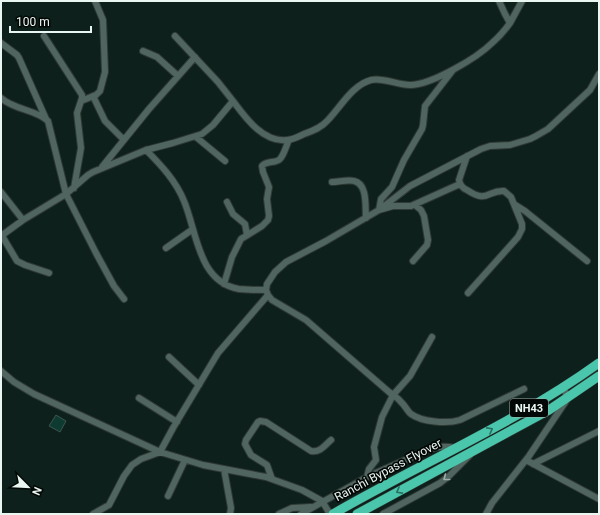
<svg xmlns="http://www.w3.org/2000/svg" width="600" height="515" font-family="Roboto,sans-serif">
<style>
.building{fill:#0e3b31;stroke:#3f544e}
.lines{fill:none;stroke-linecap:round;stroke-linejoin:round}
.minor-casing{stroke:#2f3935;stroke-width:8}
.highway-casing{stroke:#2f3935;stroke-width:10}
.minor{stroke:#50655f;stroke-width:6}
.highway{stroke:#49c6ab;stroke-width:9}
.oneway{stroke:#2a7061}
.oneway2{stroke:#9daea8}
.labels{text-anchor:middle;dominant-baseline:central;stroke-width:3.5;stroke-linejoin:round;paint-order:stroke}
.shield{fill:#030806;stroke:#a5afab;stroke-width:1}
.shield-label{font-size:11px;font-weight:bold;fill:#eaf6f2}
.street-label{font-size:12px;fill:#eaf6f2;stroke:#030806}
</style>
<rect width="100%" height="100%" fill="#0d201b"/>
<path class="building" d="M56,415L66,421L60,432L49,426Z"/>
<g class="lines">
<defs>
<path id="minor" d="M510,23L522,1
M44,36L82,95V98L77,113L81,148L74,188
M175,36L218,82L233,101
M1,43L17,55L19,58L46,119
M143,51L157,57L178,76
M453,70L425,106L423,125L422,129L404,160L392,187L381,199L379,210L393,206H411L460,184
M93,96L105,121L124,140
M1,98C14,110 35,109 48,121L66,194L96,253L114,286L124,299
M81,101L96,95L100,91L105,72L103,20L95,1
M196,137L225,161
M146,150C161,165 176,181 184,201C197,232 198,282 239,289C248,290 257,290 266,290
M467,156L459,180C460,185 462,188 467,190C488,204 487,190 504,191L511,197L522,224V229L518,237L468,293
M102,167L149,109L195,57
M332,182C339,182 348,179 354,181C368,184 365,207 366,218
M1,192L23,220
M227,202L233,214L245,224L247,235
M514,204L525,211L587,261
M1,234L17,261L25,265L49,273
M1,236L23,220L66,194L88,175L93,172L146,150L173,143L202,134L213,125L233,101C245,117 263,143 287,140C292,140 298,137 304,134C312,131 321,128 327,121C340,108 352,85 371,80C383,77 397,85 410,85C431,85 477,58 492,43C499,37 505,30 510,23L505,14L499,1
M166,248L193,229
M413,261L427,245L428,240L424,216L421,210L415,205
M224,284L232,257L241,239L262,226L268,220L269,216L267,199L269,187L263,172L262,166C267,160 275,164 280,159C284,155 286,146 289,140
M169,357L199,385
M1,371L14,382L34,394L160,452L203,465L266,477L302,490L322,501L330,514
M524,389L460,420C447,424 422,422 411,414C407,411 405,405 401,402C398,398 393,395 389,392L306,320L272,300L268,295L266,290L267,284L275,272L286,262L326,241L379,210L410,186L481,149L490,146L510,145L530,139L536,136L548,129L590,90L599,74
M139,398L177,422
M526,460L599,499
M533,464L599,431
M224,469L231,508L230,514
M367,477L369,469L376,460L374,447L382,417L393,395L410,376L432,337
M272,479L267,465L251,455L245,444L246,440L258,422L260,421L266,422L311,451C320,453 325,445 331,440
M168,496L185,460
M93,514L109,505L124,476L132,465L141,459L160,452L173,428L218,353L268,295
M279,514L292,508L311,507
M301,514L367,477L430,449C439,446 446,446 455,448
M383,514L440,483L449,476L470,455
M486,514L492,503L529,456L568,398L563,387"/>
<path id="highway" d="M333,514C421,463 516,423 599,363
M357,514L549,410L599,376"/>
</defs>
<use href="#minor" class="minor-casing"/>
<use href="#highway" class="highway-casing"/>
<use href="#minor" class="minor"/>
<use href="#highway" class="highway"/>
</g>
<defs><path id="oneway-chevron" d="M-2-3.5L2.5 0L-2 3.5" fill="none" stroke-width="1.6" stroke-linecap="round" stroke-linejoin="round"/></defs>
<g class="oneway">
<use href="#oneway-chevron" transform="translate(490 430) rotate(-28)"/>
<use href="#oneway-chevron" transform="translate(399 491) rotate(152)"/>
</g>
<use class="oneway2" href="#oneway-chevron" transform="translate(446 478) rotate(142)"/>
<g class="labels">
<rect class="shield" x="510" y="399" width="38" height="18" rx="3"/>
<g class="shield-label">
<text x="529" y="408">NH43</text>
</g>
<g class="street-label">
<text transform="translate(388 470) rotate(-28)">Ranchi Bypass Flyover</text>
</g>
</g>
<rect width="600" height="515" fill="none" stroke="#eaf6f2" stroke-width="4"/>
<g transform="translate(28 487) rotate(114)" stroke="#030806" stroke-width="3" paint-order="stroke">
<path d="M0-3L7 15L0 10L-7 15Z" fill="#eaf6f2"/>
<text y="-6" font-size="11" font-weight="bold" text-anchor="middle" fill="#eaf6f2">N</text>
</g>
<path d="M10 26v6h81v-6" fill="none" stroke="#eaf6f2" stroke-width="2"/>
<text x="16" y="26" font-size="12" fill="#eaf6f2" stroke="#030806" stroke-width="3" paint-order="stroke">100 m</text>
</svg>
